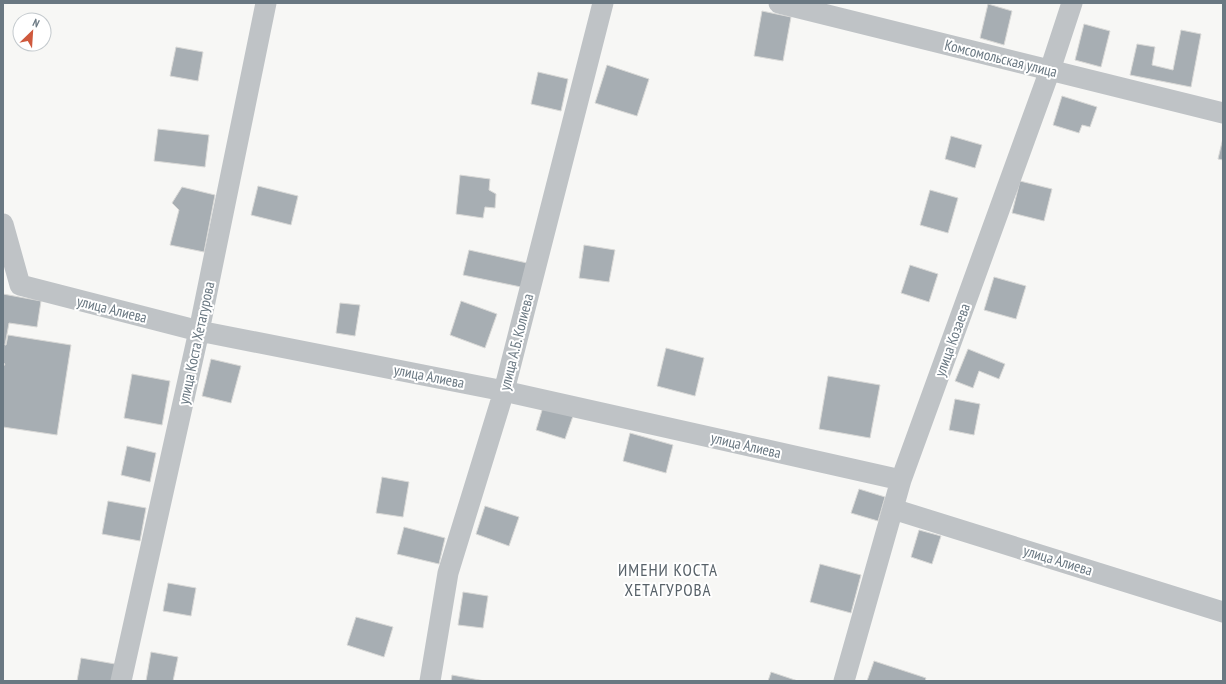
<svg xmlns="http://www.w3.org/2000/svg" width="1226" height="684" font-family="'PT Sans Narrow',sans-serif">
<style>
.building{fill:#a7aeb3;stroke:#d9d9d7}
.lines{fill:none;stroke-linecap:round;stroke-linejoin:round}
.minor{stroke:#bfc3c6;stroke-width:21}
.labels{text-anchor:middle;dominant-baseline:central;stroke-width:4;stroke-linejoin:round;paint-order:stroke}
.street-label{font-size:15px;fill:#6a7882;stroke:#fff}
.quarter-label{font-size:17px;letter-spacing:1px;fill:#576168;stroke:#fff}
</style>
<rect width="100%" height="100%" fill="#f7f7f5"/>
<path class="building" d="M988,4L1012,11L1004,45L980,38Z
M762,11L791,17L783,61L754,56Z
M1084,24L1110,31L1101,67L1075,60Z
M1181,30L1201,34L1191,87L1130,75L1137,44L1155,47L1152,65L1173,70Z
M176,47L203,52L198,81L170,76Z
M607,65L649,79L637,116L595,103Z
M538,72L568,79L561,111L531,104Z
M1062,96L1097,107L1090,127L1082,125L1079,133L1053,125Z
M158,129L209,135L205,167L154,161Z
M951,136L982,145L975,168L945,159Z
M1223,138V160L1218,159Z
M460,175L490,179L489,190L496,194L495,208L485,207L483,218L456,214Z
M1020,181L1052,189L1044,221L1012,213Z
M258,186L298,196L291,225L251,215Z
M182,187L215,195L204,252L170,245L179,210L172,203Z
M930,190L958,198L948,233L920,225Z
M584,245L615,250L609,282L579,278Z
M469,250L527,263L521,287L463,275Z
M910,265L938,274L929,302L901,293Z
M994,277L1026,286L1016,319L984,310Z
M3,294L41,301L37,327L9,323L5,345H6L8,335L71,345L57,435L3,427V367L5,364L3,363Z
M461,301L497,314L485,348L450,335Z
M340,303L360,305L355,336L336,333Z
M666,348L704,358L695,396L657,386Z
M968,349L1005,364L999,379L979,371L973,388L955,381Z
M211,359L241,366L231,403L202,396Z
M132,374L170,381L162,425L124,418Z
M828,376L880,385L870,438L819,429Z
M955,399L980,404L974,435L949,430Z
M543,407L573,416L565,439L536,430Z
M630,433L673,445L666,473L623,461Z
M127,446L156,453L150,482L121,475Z
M382,477L409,482L403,517L376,513Z
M859,489L885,497L878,521L851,513Z
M108,501L146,508L140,541L102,534Z
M485,506L519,517L509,546L476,534Z
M404,527L445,538L439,564L397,554Z
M919,530L941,536L932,564L911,557Z
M820,564L861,575L851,613L810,602Z
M168,583L196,588L191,616L163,611Z
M463,592L488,596L483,628L458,625Z
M356,617L393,627L384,657L347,645Z
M151,652L178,657L173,681H146Z
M81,658L115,664L112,681H77Z
M874,661L926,678L925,681H867Z
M771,672L798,681H768Z
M452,675L485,681H451Z"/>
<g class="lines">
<path class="minor" d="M779,3L1223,113
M3,224L20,285L199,331L504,391L901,480
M893,509L1223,612
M121,681L199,331L266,3
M430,681L448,573L504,391L603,3
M844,681L901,480L1050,70L1072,3"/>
</g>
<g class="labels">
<g class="street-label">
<text transform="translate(1001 58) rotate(14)">Комсомольская улица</text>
<text transform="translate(112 309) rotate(14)">улица Алиева</text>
<text transform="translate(952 340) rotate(-70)">улица Козаева</text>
<text transform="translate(516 342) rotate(-76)">улица А.Б. Колиева</text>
<text transform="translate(196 343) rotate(-78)">улица Коста Хетагурова</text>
<text transform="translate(429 376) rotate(11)">улица Алиева</text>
<text transform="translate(746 445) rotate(13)">улица Алиева</text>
<text transform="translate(1058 560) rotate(17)">улица Алиева</text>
</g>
<g class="quarter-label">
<text x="668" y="570">ИМЕНИ КОСТА<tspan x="668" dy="20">ХЕТАГУРОВА</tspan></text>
</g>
</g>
<rect width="1226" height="684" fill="none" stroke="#6a7882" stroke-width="8"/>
<g transform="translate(32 32) rotate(25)"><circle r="19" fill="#ffffff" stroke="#c3c9cd"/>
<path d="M0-3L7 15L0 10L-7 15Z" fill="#cf593d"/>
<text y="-6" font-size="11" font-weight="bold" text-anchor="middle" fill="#6a7882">N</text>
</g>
</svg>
